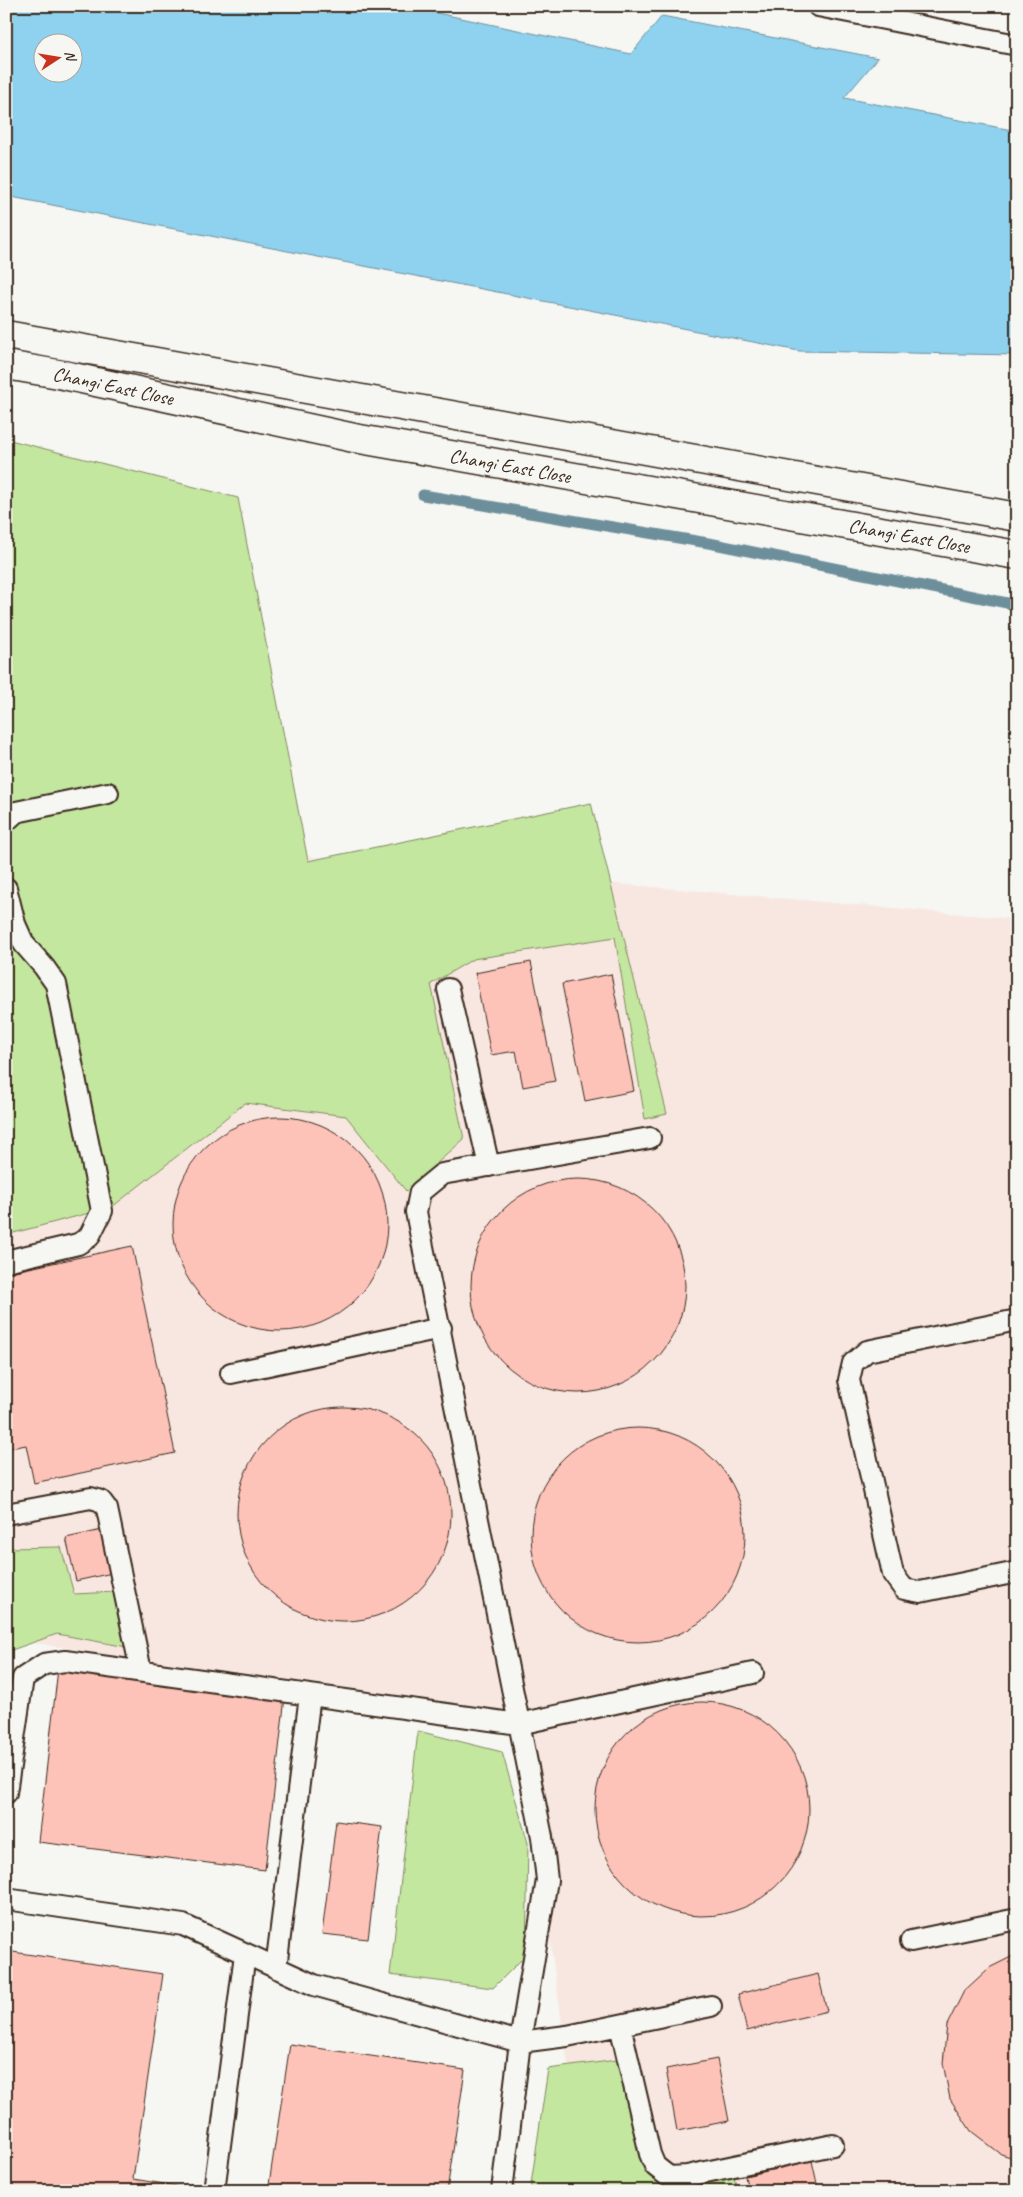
<svg xmlns="http://www.w3.org/2000/svg" width="1023" height="2197" font-family="Caveat,sans-serif">
<style>
.built{fill:#f8e7e1}
.green{fill:#c4e7a0;stroke:#80885f}
.water{fill:#8ed2ef;stroke:#6d8f9b;fill-rule:evenodd}
.lines{fill:none;stroke-linecap:round;stroke-linejoin:round}
.stream{stroke:#6d8f9b;stroke-width:11}
.building{fill:#fec3b8;stroke:#3b2a1e}
.lane-casing{stroke:#3b2a1e;stroke-width:24}
.secondary-casing{stroke:#3b2a1e;stroke-width:31}
.lane{stroke:#f6f6f2;stroke-width:20}
.secondary{stroke:#f6f6f2;stroke-width:28}
.labels{text-anchor:middle;dominant-baseline:central;stroke-width:4;stroke-linejoin:round;paint-order:stroke}
.street-label{font-size:20px;fill:#3b2a1e;stroke:#f6f6f2}
</style>
<rect width="100%" height="100%" fill="#f6f6f2"/>
<filter id="ink" filterUnits="userSpaceOnUse"><feTurbulence type="fractalNoise" baseFrequency=".02" numOctaves="2"/><feDisplacementMap in="SourceGraphic" scale="10" xChannelSelector="R" yChannelSelector="G"/><feConvolveMatrix kernelMatrix="1 2 1 2 8 2 1 2 1" color-interpolation-filters="sRGB"/></filter>
<g filter="url(#ink)">
<path class="built" d="M6,830L1017,919V2191H586L519,1724L6,1638Z"/>
<path class="green" d="M6,439L238,498L308,861L591,803L667,1114L645,1119L615,937L473,959L431,984L464,1139L406,1191L346,1116L245,1103L112,1207L6,1235Z
M61,1547L74,1594L116,1592L127,1647L57,1634L6,1652V1548Z
M418,1731L502,1752L528,1843L526,1955L493,1988L390,1975Z
M625,2059L662,2188L734,2176L737,2191H530L548,2069Z"/>
<path class="water" d="M6,6H404L631,54L662,16L878,58L844,98L1017,131V355L799,351L6,196ZM42,42H72V72H42Z"/>
<g class="lines">
<path class="stream" d="M423,495L714,544L1017,605"/>
</g>
<path class="building" d="M531,962L555,1081L523,1087L516,1051L491,1055L475,973Z
M611,974L634,1091L585,1101L562,984Z
M173 1224a107 107 0 1 1 214 0a107 107 0 1 1-214 0Z
M471 1286a107 107 0 1 1 214 0a107 107 0 1 1-214 0Z
M132,1246L175,1453L34,1483L26,1445L6,1449V1273Z
M237 1514a107 107 0 1 1 214 0a107 107 0 1 1-214 0Z
M531 1535a107 107 0 1 1 214 0a107 107 0 1 1-214 0Z
M102,1530L112,1573L76,1581L66,1538Z
M58,1669L285,1697L265,1870L38,1842Z
M595 1809a107 107 0 1 1 214 0a107 107 0 1 1-214 0Z
M336,1821L382,1827L368,1939L322,1934Z
M6,1951L163,1974L133,2179L208,2191H6Z
M1017,1954V2159L1001,2154L971,2131L950,2099L943,2063L947,2025L964,1991L989,1968Z
M818,1974L827,2011L747,2031L738,1994Z
M290,2044L465,2070L447,2191H268Z
M717,2059L729,2121L677,2131L666,2069Z
M812,2161L818,2188L807,2191H748L745,2176Z"/>
<g class="lines">
<defs>
<path id="lane" d="M818,6L1017,45
M6,821L16,812L108,793
M6,888L15,924L24,944L44,967L56,984L102,1211L89,1237L78,1244L6,1261
M448,989L489,1166
M1017,1320L867,1351L853,1363L849,1380L893,1574L904,1589L920,1592L1017,1572
M231,1373L441,1328
M6,1514L91,1498L101,1501L107,1509L141,1671
M6,1793L23,1678L44,1664L65,1661L519,1724L753,1673
M6,1899L183,1925L314,1985L520,2042L567,2036L711,2006
M911,1941L1017,1919
M276,1968L310,1695
M620,2025L650,2154L655,2166L669,2177L687,2176L833,2145
M214,2191L245,1954
M502,2191L520,2042L547,1880L542,1837L416,1212L420,1192L442,1174L650,1138"/>
<path id="secondary" d="M6,335L1017,517
M6,365L59,374L354,438L1017,555"/>
</defs>
<use href="#lane" class="lane-casing"/>
<use href="#secondary" class="secondary-casing"/>
<use href="#lane" class="lane"/>
<use href="#secondary" class="secondary"/>
</g>
</g>
<g class="labels">
<g class="street-label">
<text transform="translate(113 386) rotate(12)">Changi East Close</text>
<text transform="translate(510 466) rotate(10)">Changi East Close</text>
<text transform="translate(909 536) rotate(10)">Changi East Close</text>
</g>
</g>
<rect width="1023" height="2197" fill="none" stroke="#f6f6f2" stroke-width="25"/>
<rect x="12" y="12" width="998" height="2172" fill="none" stroke="#3b2a1e" stroke-width="2" filter="url(#ink)"/>
<g transform="translate(58 58) rotate(78)"><circle r="24" fill="#f6f6f2" stroke="#aba49d"/>
<path d="M0-4L9 19L0 12L-9 19Z" fill="#c8321e"/>
<text y="-8" font-size="14" font-weight="bold" text-anchor="middle" fill="#3b2a1e">N</text>
</g>
</svg>
